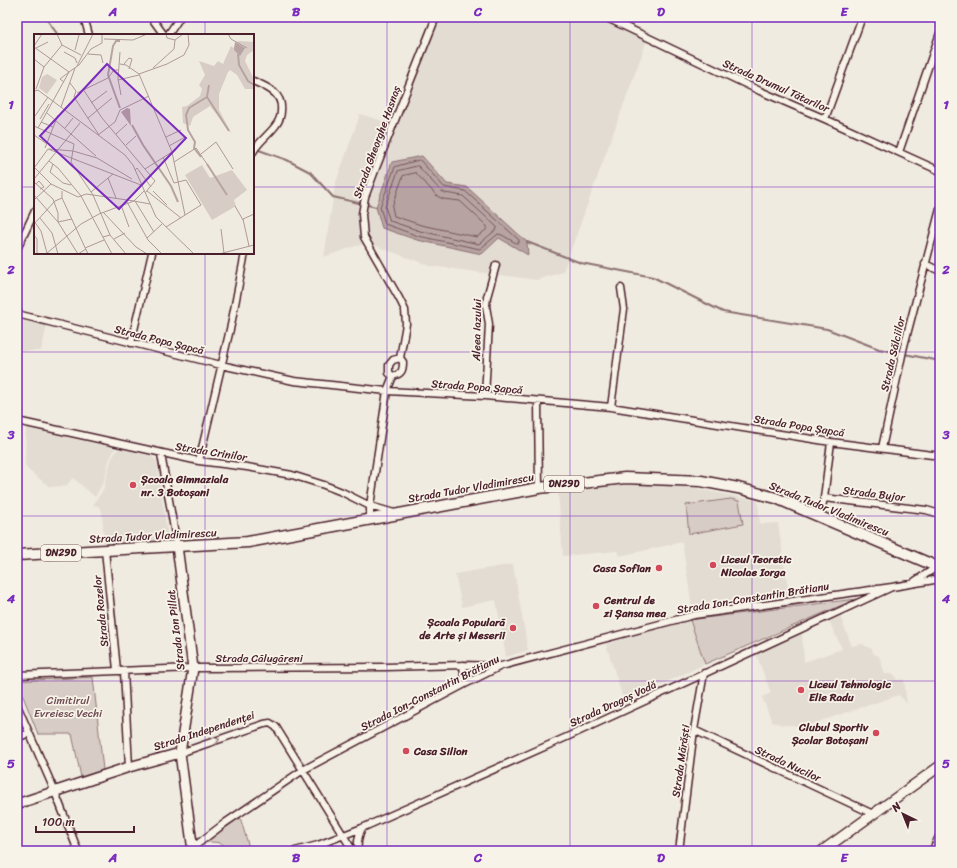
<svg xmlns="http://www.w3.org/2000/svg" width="957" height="868" font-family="Sriracha,sans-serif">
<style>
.built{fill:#e3dcd2}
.green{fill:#d8cdc6;stroke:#917678}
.water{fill:#b7a4a2;stroke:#8b6f72}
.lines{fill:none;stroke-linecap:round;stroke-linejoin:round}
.shore{stroke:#76545b;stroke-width:1}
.stream{stroke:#8b6f72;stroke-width:2}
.street-casing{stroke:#4a1f2b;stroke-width:9}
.secondary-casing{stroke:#4a1f2b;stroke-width:12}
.primary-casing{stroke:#4a1f2b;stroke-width:13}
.street{stroke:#f7f3e8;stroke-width:6}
.secondary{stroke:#f7f3e8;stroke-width:9}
.primary{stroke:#f7f3e8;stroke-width:10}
.oneway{stroke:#a0898a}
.grid{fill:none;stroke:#7b2cbf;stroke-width:1;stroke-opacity:0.55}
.poi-dot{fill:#d1495b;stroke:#f7f3e8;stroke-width:1.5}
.labels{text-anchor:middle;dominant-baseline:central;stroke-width:3.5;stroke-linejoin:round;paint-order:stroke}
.shield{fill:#f7f3e8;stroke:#7e5f64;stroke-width:1}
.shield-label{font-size:10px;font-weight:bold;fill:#4a1f2b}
.street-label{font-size:11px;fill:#4a1f2b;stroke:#f7f3e8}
.poi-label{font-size:11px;font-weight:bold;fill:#4a1f2b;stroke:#f7f3e8;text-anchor:start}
.park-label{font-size:11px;fill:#6e4a52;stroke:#f7f3e8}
.inset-river{fill:none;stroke:#b7a4a2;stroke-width:2}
.inset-road{fill:none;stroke:#ae9998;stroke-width:1}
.view{fill:#7b2cbf;fill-opacity:0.15;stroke:#7b2cbf;stroke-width:2}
.inset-edge{fill:none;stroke:#4a1f2b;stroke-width:2}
.neatline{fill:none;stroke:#7b2cbf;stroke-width:1.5}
.grid-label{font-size:13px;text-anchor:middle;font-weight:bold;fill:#7b2cbf}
</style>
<rect width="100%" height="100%" fill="#f0ebe0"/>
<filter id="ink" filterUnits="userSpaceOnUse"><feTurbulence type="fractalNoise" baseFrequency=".025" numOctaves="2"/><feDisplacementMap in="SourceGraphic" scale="8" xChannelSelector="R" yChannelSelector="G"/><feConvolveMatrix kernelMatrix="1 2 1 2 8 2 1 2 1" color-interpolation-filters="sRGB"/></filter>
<g filter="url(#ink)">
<path class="built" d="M438,17H615L650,32L563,272L537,280L430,266L368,243L353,247L324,257L335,185L360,114L396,125Z
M17,320L47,326L41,351H18L17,356Z
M26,428L115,448L109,461L104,481L95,497L73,478L66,486L50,487L28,470L25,465Z
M118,448L151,456L155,459L157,463L168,538L163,540L133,544L104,545L102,511L98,506L93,505L103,490L111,460Z
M644,484H674L758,501L760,524L778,523L789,594L692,607L682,542L620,556L617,551L563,556L558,492L584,488Z
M513,564L528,650L506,657L496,600L462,607L455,574Z
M840,616L852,646L862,644L872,649L874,654L879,656L885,674H894L897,680L904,679L907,704L899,695L806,726L784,725L772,722L762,697L771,693L756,654L802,633L804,662L842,649L829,621Z
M690,620L705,664L624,702L606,644Z"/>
<path class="green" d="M731,499L739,501L743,524L689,534L686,505Z
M856,599L705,664L690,620L705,618Z
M93,677L103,770L81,777L72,734H38L17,681Z
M240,817L250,851H229C225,842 216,842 207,842Z"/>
<path class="water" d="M422,156L447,184L467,187L527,242L528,255L499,238L482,254L417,240L382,228L376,207L392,162Z"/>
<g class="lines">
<path class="shore" d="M420,160L444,187L465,191L519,240V243H516L502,235L498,234L480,249L418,236L385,224L380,207L395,167Z
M418,166L441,191L445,193L463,196L497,227V229L479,244L420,231L390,221L385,207L398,171Z
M416,173L437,196L443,199L460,201L487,226V229L477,237L421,225L394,216L392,207L403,176Z"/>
<path class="stream" d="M45,17L58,35
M256,149L287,160L310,172L333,197L376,207
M527,242L581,263L653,277L723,312L827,329L879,349L940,361"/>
<defs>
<path id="street" d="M84,17L89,35
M151,17L164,35
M605,17L760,91L825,119L940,171
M168,35L180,17
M253,81C267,87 283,93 281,111C281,116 279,121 276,125C269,135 259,141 253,152
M825,119L862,17
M899,152L940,33
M17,249L35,211
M925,264L940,271
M17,314L221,365L294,381L387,391L485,396L611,407L831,442L940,456
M131,343L152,253
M393,376C402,374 403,370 403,362L400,358
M485,396L489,324L486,306L487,297L496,265
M538,402L539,488
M611,407L624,309L621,288
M17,421L199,461L247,467L292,475L324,485L342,492L370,506L394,513
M882,448L904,346L940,209
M161,454L177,546
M199,461L231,325L245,253
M824,498L831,442
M820,516L824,498L926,510L940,514
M370,520V506L387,391L393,376L389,373V365L393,360L400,358L406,324L405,310L399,298L364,237L362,214L365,197L376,168L436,17
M105,550L117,670
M915,581L937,567
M463,665L464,674L463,685
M124,671L129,767
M17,675L193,668L386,667L463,665L499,666
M17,705L55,792L78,851
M694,730L873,814
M17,738L29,733
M180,753L264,724L270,723L276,727L353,851
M318,845L335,851
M191,849L225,823L303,770L463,685L501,666L694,615L892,587
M295,851L318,845L362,828L569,736L892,587L940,579
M358,851C357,842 358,836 362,828
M679,851L694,730L704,673"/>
<path id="secondary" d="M177,546L193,668L180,753L193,851
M17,804L129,767L180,753
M822,851L940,766
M934,851L940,838"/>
<path id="primary" d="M17,555L248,542L539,488L625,478L701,481L738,488L776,498L940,568"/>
</defs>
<use href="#street" class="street-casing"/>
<use href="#secondary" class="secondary-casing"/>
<use href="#primary" class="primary-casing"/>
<use href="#street" class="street"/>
<use href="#secondary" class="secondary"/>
<use href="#primary" class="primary"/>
</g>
<defs><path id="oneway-chevron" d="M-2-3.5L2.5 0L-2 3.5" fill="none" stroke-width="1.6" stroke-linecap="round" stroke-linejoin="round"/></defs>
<use class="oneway" href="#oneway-chevron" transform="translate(217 740) rotate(-19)"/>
</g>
<path class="grid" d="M205,17V35M387,17V851M570,17V851M752,17V851M17,187H35M253,187H940M205,253V851M17,352H940M17,516H940M17,681H940"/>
<g class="poi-dot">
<circle cx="133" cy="485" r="4"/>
<circle cx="713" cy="565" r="4"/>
<circle cx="659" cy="568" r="4"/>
<circle cx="596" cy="606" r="4"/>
<circle cx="513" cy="628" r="4"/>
<circle cx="801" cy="690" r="4"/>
<circle cx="876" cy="733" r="4"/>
<circle cx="406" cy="751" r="4"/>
</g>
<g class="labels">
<g class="shield">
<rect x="544" y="476" width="40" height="16" rx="3"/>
<rect x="41" y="545" width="40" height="16" rx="3"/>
</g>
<g class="shield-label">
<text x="564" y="484">DN29D</text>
<text x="61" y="553">DN29D</text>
</g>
<g class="street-label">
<text transform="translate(776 86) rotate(24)">Strada Drumul Tătarilor</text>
<text transform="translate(377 142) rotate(-70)">Strada Gheorghe Hasnaș</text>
<text transform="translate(477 330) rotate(-89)">Aleea Iazului</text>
<text transform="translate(159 340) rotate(14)">Strada Popa Șapcă</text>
<text transform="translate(893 354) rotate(-77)">Strada Sălciilor</text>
<text transform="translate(477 387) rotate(4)">Strada Popa Șapcă</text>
<text transform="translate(799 426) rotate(9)">Strada Popa Șapcă</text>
<text transform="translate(211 452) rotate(9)">Strada Crinilor</text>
<text transform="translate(471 488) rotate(-10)">Strada Tudor Vladimirescu</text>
<text transform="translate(874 494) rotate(7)">Strada Bujor</text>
<text transform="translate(829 509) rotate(22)">Strada Tudor Vladimirescu</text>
<text transform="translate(153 536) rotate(-3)">Strada Tudor Vladimirescu</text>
<text transform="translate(753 598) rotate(-9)">Strada Ion-Constantin Brătianu</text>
<text transform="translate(101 611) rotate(-96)">Strada Rozelor</text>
<text transform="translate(176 630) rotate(-97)">Strada Ion Pillat</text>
<text x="259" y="658">Strada Călugăreni</text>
<text transform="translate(430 693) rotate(-27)">Strada Ion-Constantin Brătianu</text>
<text transform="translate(613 704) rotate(-25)">Strada Dragoș Vodă</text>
<text transform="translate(204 731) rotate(-18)">Strada Independenței</text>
<text transform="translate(681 761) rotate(-82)">Strada Mărăști</text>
<text transform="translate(788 764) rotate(25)">Strada Nucilor</text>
</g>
<g class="poi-label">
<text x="141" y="479">Școala Gimnaziala<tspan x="141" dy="13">nr. 3 Botoșani</tspan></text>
<text x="721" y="559">Liceul Teoretic<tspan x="721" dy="13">Nicolae Iorga</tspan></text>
<text x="651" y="568" text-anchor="end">Casa Sofian</text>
<text x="604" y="600">Centrul de<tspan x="604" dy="13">zi Șansa mea</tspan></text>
<text x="505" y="622" text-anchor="end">Școala Populară<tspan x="505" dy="13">de Arte și Meserii</tspan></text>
<text x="809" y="684">Liceul Tehnologic<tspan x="809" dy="13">Elie Radu</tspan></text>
<text x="868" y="727" text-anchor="end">Clubul Sportiv<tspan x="868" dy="13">Școlar Botoșani</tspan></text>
<text x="414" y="751">Casa Silion</text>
</g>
<g class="park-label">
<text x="68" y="700">Cimitirul<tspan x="68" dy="13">Evreiesc Vechi</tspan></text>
</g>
</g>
<g transform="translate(34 34)">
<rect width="220" height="220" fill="#f0ebe0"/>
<path d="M204,7L220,8V16L213,21L211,27L220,45V55H211L203,41L196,36L194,38L185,60V76L198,100L176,72L159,83L156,92L149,89L148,73L153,72L166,62L168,55L165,51L171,41L165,27L180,32L184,27L189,30L197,12L199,14ZM13,40L23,46L13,60L5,54L8,43ZM168,131L176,144L198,136L213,156L200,166L202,172L178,186L151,141Z" fill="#d8cdc6"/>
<path d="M201,8L211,14L206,22L200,16ZM93,74L96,75L97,92L87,78Z" fill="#b7a4a2"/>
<path class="inset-river" d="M86,7H82L79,12L74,41L86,74M204,20L205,31L214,47L220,51M173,63L195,97M98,91L109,111L137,152L144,168M167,123L160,114L161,108L154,96L152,81L155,74L173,63L175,51M173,130L193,161"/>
<path class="inset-road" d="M23,0L28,11M132,0L133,4L141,6L149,0M194,0L197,5L213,14M70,5L99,6L113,0M28,11L47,21M0,12L8,0M0,13L35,38M2,14L14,8M41,16L45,1M30,18L41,24L43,29M86,18L84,45L87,61M54,20L67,21L69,29M0,25L10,33M86,30L92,31L105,40M90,30L95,24L98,25L95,35M43,32L59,0M119,34L140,15L141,6M84,46L105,41M30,48L26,45L35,38M36,49L42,57L40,63L65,101M2,55L10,33L28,11M49,55L68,84L121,147L111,159M1,57L4,56L91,121L99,131L122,183L160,220M43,59L74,44L80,36H85M57,69L73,57M27,73L41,34M13,79L62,122M1,82L14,63M54,84L78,64M6,85L15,70M7,88L19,93M0,92L40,110L37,128L59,161L76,201M4,94L35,38L45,31L57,15L68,9V0M31,94L39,84M82,100L93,90M0,101L13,110M64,101L81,88L86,76L115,62M132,103L147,96M92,111L102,102M135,112L151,103M11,114L24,81M14,115L107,151M15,115L39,117L63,124L98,145M167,120L182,108L199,135M129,123L140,149L152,146L167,171L132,193M15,127L24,134L47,162L78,220M140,128L162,114L173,130M19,130L16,138L29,149L37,151M0,133L17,150L44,163L52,160L100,167L110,157M0,134L14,115M111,135L138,118M101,136L103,134L117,153M74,144L82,164M0,145L46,89M0,148L19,165L24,179V188L38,185M2,150L5,147L10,153L6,155M28,157V164L54,220M113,157L147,184M119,157L133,171M57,158L79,140M0,161L24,188L44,220L52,215M0,166L17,150M101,167L120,198M93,168L114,206L128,220M87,171L95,193M201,172L209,186M69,178L102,213L113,220M151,181L138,118L105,40L133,30L150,21L155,11L154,0M6,184L18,199L24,220M0,187L7,197L13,219M0,190L21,167L28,164M187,195L190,219M0,201L3,205V220M69,203L76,201L92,220M113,204L128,190M80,205L91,199M215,212L209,185L220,180M51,214L70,206M12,220L47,190L65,180L100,167L116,170M185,220L220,211"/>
<path class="view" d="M73,30L152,104L85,175L6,102Z"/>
<rect width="220" height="220" class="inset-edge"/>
</g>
<rect width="957" height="868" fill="none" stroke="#f7f3e8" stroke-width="44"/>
<g transform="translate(903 814) rotate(317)" stroke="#f7f3e8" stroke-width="3" paint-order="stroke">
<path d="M0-3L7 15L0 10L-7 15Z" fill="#4a1f2b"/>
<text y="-6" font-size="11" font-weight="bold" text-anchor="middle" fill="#4a1f2b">N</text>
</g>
<path d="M36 826v6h98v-6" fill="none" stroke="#4a1f2b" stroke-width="2"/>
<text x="42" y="826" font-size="12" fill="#4a1f2b" stroke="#f7f3e8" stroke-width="3" paint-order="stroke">100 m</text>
<rect x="22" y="22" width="913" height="824" class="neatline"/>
<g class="grid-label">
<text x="113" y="16">A</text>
<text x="296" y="16">B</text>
<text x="478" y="16">C</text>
<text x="661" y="16">D</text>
<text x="844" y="16">E</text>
<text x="11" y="109">1</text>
<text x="946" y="109">1</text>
<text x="11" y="274">2</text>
<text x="946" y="274">2</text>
<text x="11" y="439">3</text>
<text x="946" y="439">3</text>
<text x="11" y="603">4</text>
<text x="946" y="603">4</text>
<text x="11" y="768">5</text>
<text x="946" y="768">5</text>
<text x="113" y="862">A</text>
<text x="296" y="862">B</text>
<text x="478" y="862">C</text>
<text x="661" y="862">D</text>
<text x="844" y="862">E</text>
</g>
</svg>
